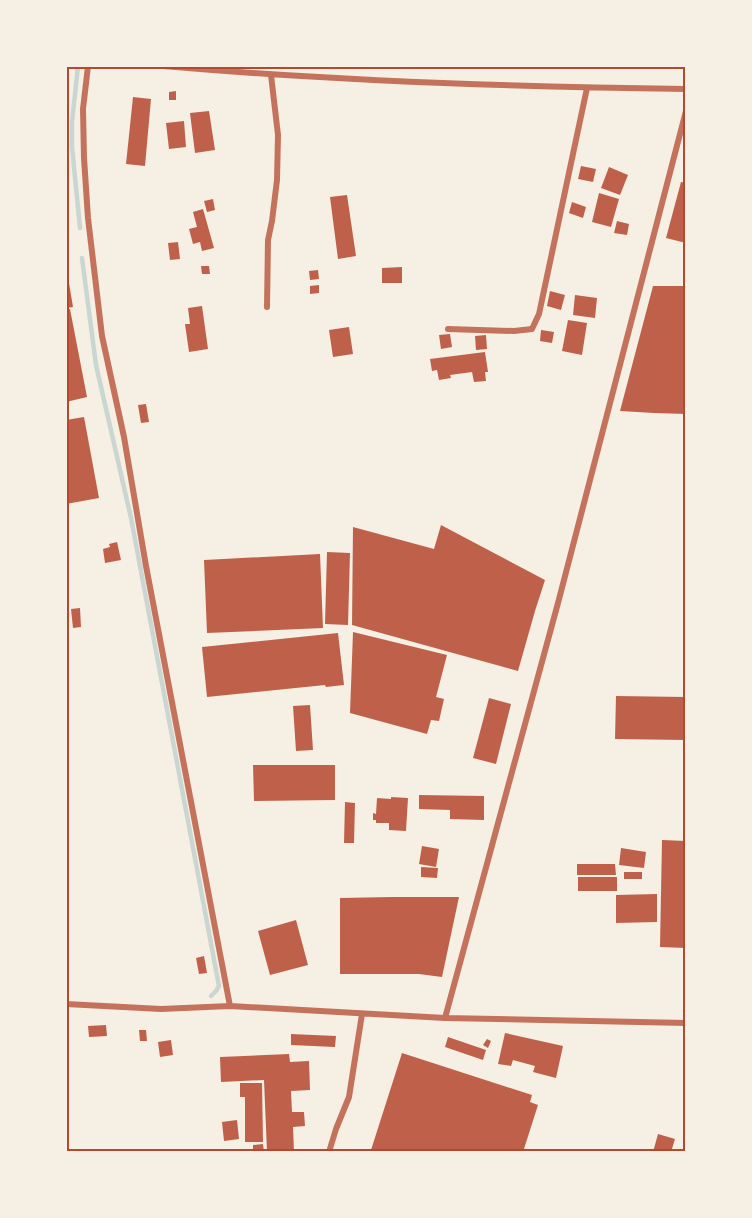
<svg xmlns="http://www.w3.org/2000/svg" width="752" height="1218" font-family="'Open Sans',sans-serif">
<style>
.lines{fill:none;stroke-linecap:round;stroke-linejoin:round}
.stream{stroke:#c9d6d2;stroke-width:4.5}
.building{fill:#bf614a}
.minor{stroke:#c5725c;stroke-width:6}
.neatline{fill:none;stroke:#b5482f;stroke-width:2}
</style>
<rect width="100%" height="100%" fill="#f6efe4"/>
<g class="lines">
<path class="stream" d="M78,66L72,122V147L80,228
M82,258L96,365L131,518L219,986L216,991L211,996"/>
</g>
<path class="building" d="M176,91V100H169V92Z
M133,97L151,99L145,166L126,164Z
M209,111L215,150L195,153L190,113Z
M184,121L186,147L169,149L166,123Z
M581,166L596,169L593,182L578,179Z
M609,167L628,175L620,195L601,188Z
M681,182L686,183V243L666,238Z
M599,193L619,199L611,227L592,222Z
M347,195L356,256L338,259L330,197Z
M213,199L215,210L207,212L204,201Z
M572,202L586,207L583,218L569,213Z
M203,209L214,248L202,251L200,242L193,244L189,229L197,227L193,212Z
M617,221L629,224L627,235L614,233Z
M178,242L180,259L170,260L168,243Z
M201,266H209L210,274H202Z
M402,267V283H382V268Z
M318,270L319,279L310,280L309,271Z
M66,271H67L73,307L66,308Z
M319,285V293L310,294V286Z
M653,286H686V414L654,413L620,411Z
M550,291L565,295L561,310L547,306Z
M575,295L597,298L595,318L573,315Z
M202,306L208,349L189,352L185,324H190L188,308Z
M70,309L87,397L66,402V310Z
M568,320L587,323L582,355L562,351Z
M349,327L353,354L333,357L329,330Z
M541,330L554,332L552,343L540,341Z
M450,334L452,347L441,349L439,335Z
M486,335L487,349L476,350L475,336Z
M485,352L488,372H485L486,381L474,382L472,372L450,375L451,378L439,380L437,370L432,371L430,359Z
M146,404L149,422L141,423L138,405Z
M84,417L99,498L66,504V420Z
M441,525L545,580L535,611L518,671L352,625L353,527L434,549Z
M117,542L121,560L105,563L103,549L110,547L109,544Z
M327,552L350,553L348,625L325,624Z
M320,554L323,628L207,633L204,560Z
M80,608L81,627L73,628L71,609Z
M353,632L447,655L436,697L444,699L439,721L431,720L427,734L350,713Z
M338,633L344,685L326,687L325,685L207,697L202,647Z
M616,696L686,697V740L615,739Z
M489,698L511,704L496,764L473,758Z
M310,705L313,750L296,751L293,706Z
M253,765H335V800L254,801Z
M419,795L484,796V820L450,819V810L419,809Z
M391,797L408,798L406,831L389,830V823H376V820H373V813L376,814L377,798L391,799Z
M345,802L355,803L354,843H344Z
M662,840L686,841V948L660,947Z
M422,846L439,849L436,867L419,864Z
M621,848L646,852L644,868L619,865Z
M577,864H615L616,875H577Z
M421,867L438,868L437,878L421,877Z
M624,872H642V879H624Z
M578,877H617V891H578Z
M657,894V922L616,923V895Z
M392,897H459L442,977L419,974H340V898Z
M296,920L308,965L270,975L258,931Z
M204,956L207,973L199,974L196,958Z
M106,1025L107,1036L89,1037L88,1026Z
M139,1030H146L147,1041H140Z
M505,1033L563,1046L556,1078L533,1072L535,1066L513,1060L511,1066L498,1064Z
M291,1034L336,1036L335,1047L291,1045Z
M448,1037L486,1050L483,1060L445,1047Z
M487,1039L491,1041L488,1048L483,1045Z
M171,1040L173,1055L160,1057L158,1042Z
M402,1053L532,1095L530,1102L538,1105L523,1152H379L371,1150Z
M289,1054L290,1062L309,1061L310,1090L291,1091L292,1112H304L305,1126L293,1127L294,1152H267L264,1080L221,1082L220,1057Z
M240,1083H262L263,1142H245V1097H240Z
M237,1120L239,1139L224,1141L222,1122Z
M658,1134L675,1139L671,1152H653Z
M263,1144L264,1152H253V1145Z"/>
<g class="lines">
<path class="minor" d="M88,66L83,109L84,158L88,218L102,336L124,437L146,566L230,1006
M163,66C337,81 512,87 686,89
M267,307L268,240L272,221L277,180L278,135L271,75
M448,329L514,331L532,329L539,314L587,88
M66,1004L161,1009L230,1006L445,1018L686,1023
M445,1018L558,603L686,111
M329,1152L336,1129L349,1097L362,1014"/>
</g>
<rect width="752" height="1218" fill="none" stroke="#f6efe4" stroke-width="135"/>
<rect x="68" y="68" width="616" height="1082" class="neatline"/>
</svg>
